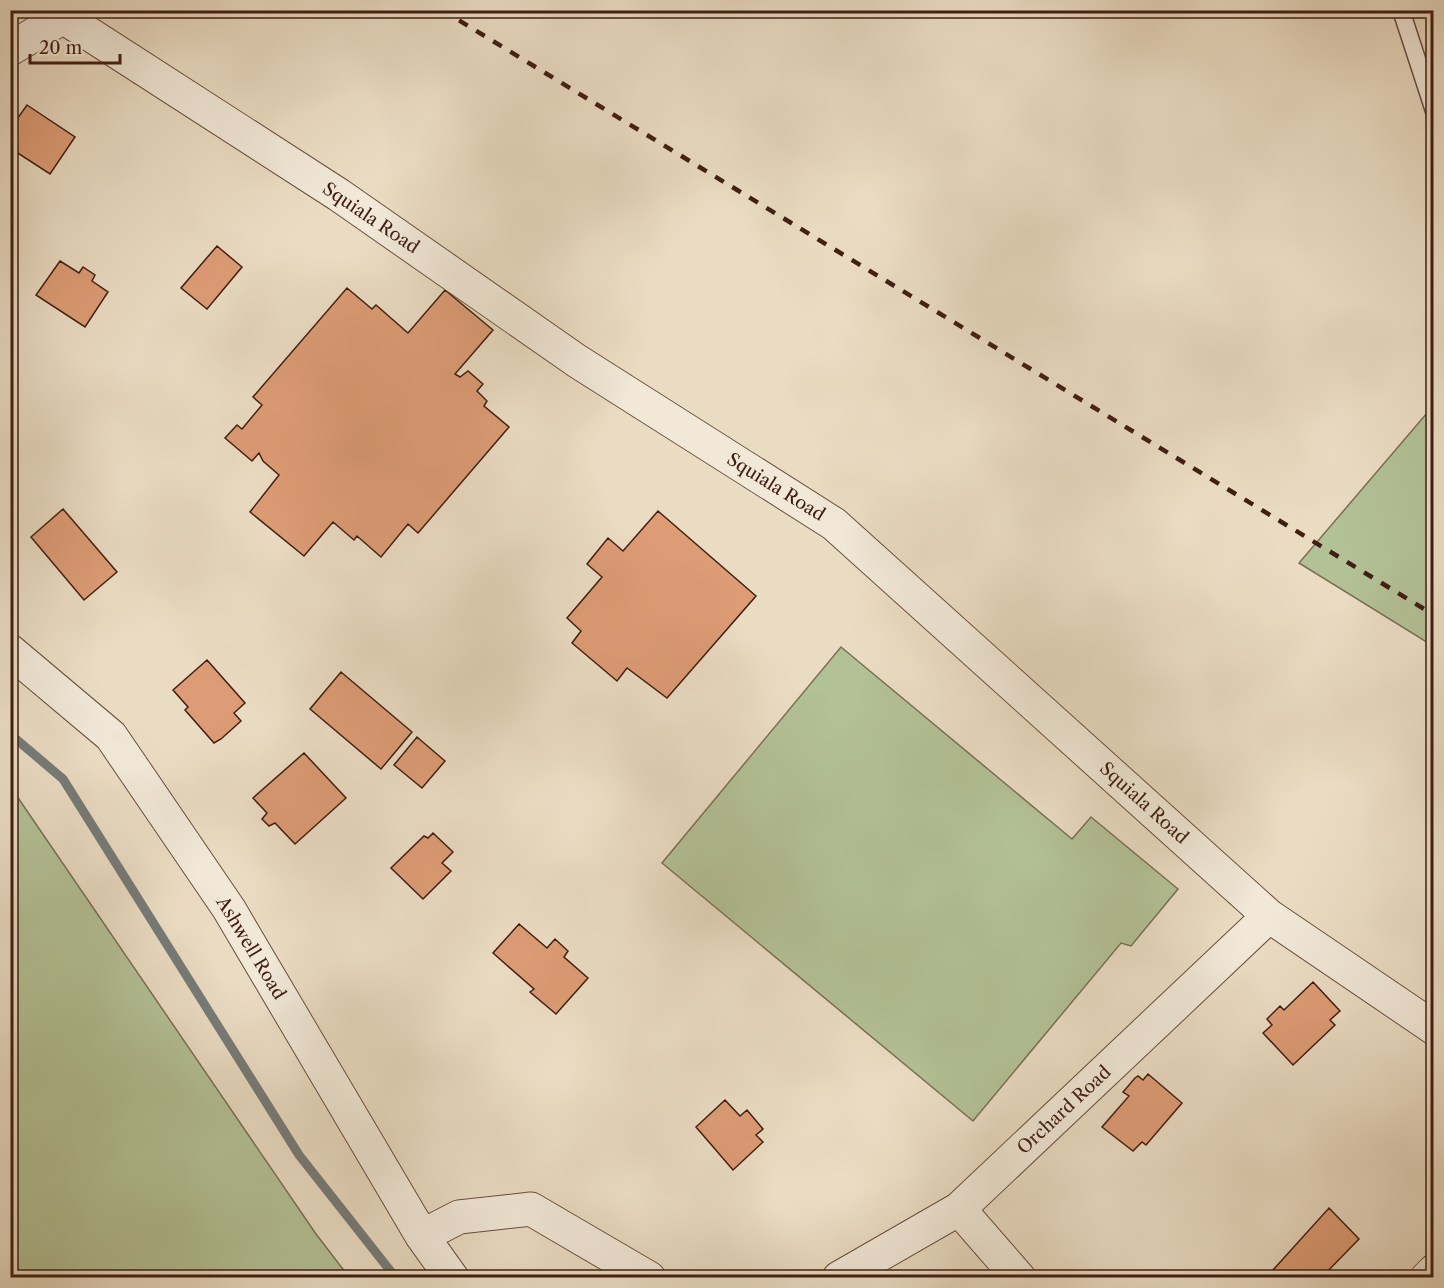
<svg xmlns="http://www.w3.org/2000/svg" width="1444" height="1288" font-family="'Libre Caslon Text',serif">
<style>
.green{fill:#b3c196;stroke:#7a7054;stroke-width:1.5}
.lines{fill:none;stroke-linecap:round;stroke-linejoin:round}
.stream{stroke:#767c78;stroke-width:9}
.building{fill:#dd9c75;stroke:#401e11;stroke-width:1.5}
.service-casing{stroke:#6a4e3e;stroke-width:19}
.minor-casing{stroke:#6a4e3e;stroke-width:35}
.service{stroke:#f1e8d8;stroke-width:16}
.minor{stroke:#f1e8d8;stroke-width:33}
.rail{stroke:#401e11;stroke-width:4.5;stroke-dasharray:10 10;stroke-linecap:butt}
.labels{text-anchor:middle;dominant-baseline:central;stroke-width:5;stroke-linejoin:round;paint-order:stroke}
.street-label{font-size:18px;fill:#401e11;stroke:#f1e8d8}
</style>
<rect width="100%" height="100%" fill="#eadcc3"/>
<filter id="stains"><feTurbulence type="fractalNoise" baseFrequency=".00333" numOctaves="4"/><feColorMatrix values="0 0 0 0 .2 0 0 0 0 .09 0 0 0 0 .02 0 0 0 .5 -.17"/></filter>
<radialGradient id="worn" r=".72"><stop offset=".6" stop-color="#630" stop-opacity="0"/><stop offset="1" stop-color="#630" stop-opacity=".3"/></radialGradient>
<path class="green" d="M1433,406V646L1299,563Z
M841,647L1072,839L1091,817L1178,889L1131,946L1121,943L973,1121L662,863Z
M12,789L316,1234L349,1277H11L10,790Z"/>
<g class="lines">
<path class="stream" d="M10,734L63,779L299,1155L396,1278"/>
</g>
<path class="building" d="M27,105L75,137L50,174L10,148V129Z
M217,246L242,267L207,309L181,288Z
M60,261L79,273L83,267L95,275L92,281L108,292L85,327L36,295Z
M347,288L372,309L376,305L408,333L445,290L493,330L455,374L460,377L468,371L483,384L477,391L487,401L484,406L509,427L418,533L408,524L381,557L357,536L354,540L333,522L304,556L250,512L279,475L263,461L259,453L252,461L225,438L237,425L242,429L262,405L253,397Z
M63,509L117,572L84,600L31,537Z
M658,511L756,596L667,698L627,668L617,681L572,643L581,631L567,618L602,577L587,564L608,538L623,551Z
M207,660L245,703L234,713L241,721L221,739L214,743L185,710L188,707L173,690Z
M341,672L412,732L381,769L310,709Z
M417,737L445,761L422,788L394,765Z
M304,753L346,798L295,844L275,823L269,826L262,819L267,813L253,798Z
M433,833L453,852L442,863L451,871L423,899L391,868L424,836L428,838Z
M519,924L547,948L555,939L568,951L564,957L588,978L556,1014L530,992L534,989L493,953Z
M1313,982L1340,1011L1330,1020L1335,1025L1293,1065L1263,1033L1272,1025L1267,1019L1280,1006L1284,1010Z
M1148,1074L1182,1103L1146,1145L1142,1142L1133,1151L1102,1127L1129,1096L1123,1092L1135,1078L1138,1076L1143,1080Z
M725,1100L740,1116L747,1110L763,1129L756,1135L763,1142L733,1170L696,1127Z
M1329,1208L1359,1239L1321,1278H1281L1273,1270Z"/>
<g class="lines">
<defs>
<path id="service" d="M1401,10L1434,111"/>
<path id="minor" d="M10,49L63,17L339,195L577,361L834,524L1269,916L1434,1028
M10,651L111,736L229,909L422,1236L452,1278
M959,1209L1019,1278
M422,1236L459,1217L531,1209L649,1278
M839,1278L959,1209L1269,916
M1427,1278L1434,1271"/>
</defs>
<use href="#service" class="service-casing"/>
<use href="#minor" class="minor-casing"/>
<use href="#service" class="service"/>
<use href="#minor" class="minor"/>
<path class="rail" d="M442,10L1434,615"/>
</g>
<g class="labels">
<g class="street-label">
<text transform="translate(371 218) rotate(34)">Squiala Road</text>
<text transform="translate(776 487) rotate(32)">Squiala Road</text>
<text transform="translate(1144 803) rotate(42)">Squiala Road</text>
<text transform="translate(251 948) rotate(59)">Ashwell Road</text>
<text transform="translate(1064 1110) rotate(-43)">Orchard Road</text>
</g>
</g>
<rect width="1444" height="1288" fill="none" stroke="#eadcc3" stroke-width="36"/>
<rect x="12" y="12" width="1420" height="1264" fill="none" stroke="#401e11" stroke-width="3"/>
<rect x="18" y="18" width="1408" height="1252" fill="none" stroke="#401e11" stroke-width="1.5"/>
<path d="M30 54v9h90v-9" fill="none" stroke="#401e11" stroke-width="3"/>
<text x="39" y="54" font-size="18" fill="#401e11" stroke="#f1e8d8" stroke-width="4.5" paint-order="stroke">20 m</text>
<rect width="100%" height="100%" filter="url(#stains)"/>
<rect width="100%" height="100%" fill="url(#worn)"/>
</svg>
